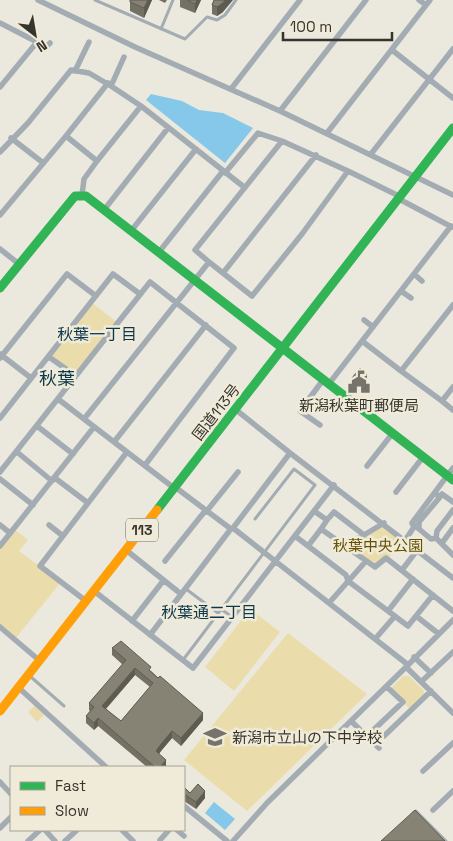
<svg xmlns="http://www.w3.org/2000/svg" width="453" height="841" font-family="'Space Grotesk','Noto Sans JP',sans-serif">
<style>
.green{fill:#ebddab}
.water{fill:#86c8ea}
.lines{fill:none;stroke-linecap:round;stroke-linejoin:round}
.lane{stroke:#a3acb2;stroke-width:3}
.street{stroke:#a3acb2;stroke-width:5.5}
.fast{stroke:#30b455;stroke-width:9}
.slow{stroke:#ff9f0a;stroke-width:9}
.wall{fill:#747164;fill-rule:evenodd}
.shaded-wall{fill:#5e5c51}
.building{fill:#878374;stroke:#5e5c51;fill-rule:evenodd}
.labels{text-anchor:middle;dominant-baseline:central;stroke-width:5;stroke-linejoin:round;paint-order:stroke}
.shield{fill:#f0ebd9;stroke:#6e6b61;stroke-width:1}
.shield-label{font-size:14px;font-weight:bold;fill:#36342d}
.poi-label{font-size:15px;fill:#36342d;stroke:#f0ebd9}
.street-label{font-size:15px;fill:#36342d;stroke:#f0ebd9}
.park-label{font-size:15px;fill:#635103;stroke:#f0ebd9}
.neighbourhood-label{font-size:16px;fill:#0c384e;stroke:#f0ebd9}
.quarter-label{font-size:18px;fill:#0c384e;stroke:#f0ebd9}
</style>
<rect width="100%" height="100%" fill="#ebe8de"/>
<path class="green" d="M91,302L118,323L76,376L49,357Z
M384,524L404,540L386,561L376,567L347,546Z
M14,529L28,540L19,551L61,582L15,639L0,627V546Z
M250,609L280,632L234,691L205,667Z
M288,633L367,694L247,811L184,760Z
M403,676H409L424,691L423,697L410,709L390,689Z
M36,704L46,713L37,722L28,712Z"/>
<path class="water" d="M151,94L182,101L199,110L223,113L253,128L225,163L146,100Z
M214,802L235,819L225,830L205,813Z"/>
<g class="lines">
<path class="lane" d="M95,0L185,39L207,17L217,20L225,15L236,0
M161,29L173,0
M186,589L218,613
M221,609L232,617
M183,660L315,485L294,469L255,519
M31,677L64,706
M413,813L416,811L446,841"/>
<path class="street" d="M38,0L135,47L280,111L453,195
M419,0L426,5
M0,23L37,42L0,87
M37,42L47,46L50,43
M392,50L453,98
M75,71L89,42
M111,86L124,57
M231,89L300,0
M280,111L366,0
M327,133L430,0
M66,136L108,83
M11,138L42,162
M0,152L28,123L71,70L89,73L111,86L141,106L244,187
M371,154L453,49
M97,161L141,106
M348,171L401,197
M225,173L258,133L282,141
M399,199L452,227
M104,210L168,128
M0,215L66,136L97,161L84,179L82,195
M131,231L196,149
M0,249L19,264
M159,252L223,171
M223,273L316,155
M414,274L422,281
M401,291L411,298
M453,305L401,371L442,401L453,387
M364,320L373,327
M362,341L401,371
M0,354L31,378
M49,357L76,376
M0,358L67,274L96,296
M328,385L451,226
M58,399L84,419
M442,401L453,410
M235,409L290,453L233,528L407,664
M0,418L113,274L140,294
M320,425L300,411L323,380
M37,426L73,454
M114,442L206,325
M17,452L52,481
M290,453L453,578
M367,466L392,434
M0,472L150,282L234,348L145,465
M55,478L88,503
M0,479L33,505
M334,485L314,511L327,520L321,529L375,567L386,558L453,611
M175,487L231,529
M174,488L84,419L209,262L252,296L302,234L348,171L282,141L195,250L209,262
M396,492L423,457
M440,497L442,494L453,502
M206,512L238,472
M327,520L334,512L364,535L384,523
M413,524L431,539L436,538L453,555
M0,525L10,533
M49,525L63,536
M419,529V522L440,497L435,493
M295,536L346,575L348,581L408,626L416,616L439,634
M436,538L437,531L453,510
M406,539L414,527L412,523L453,468
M442,543L453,528
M0,546L94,427
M308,546L321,529
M345,546L364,535
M126,550L181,594
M165,561L205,511
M402,570L418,549
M94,591L193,668L314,511
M86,601L40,566L127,452
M329,603L366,561
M388,611L413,579
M416,616L433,595
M132,621L163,581
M0,627L40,661
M150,635L230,530
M375,639L395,616
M414,657L431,673
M406,667L453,620
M422,681L453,652
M19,688L106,767
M351,721L379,748
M384,736L431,691
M366,737L403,702L387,687
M423,771L453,743
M0,782L11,794
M184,806L227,841
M433,810L453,791
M0,828L11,817
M45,830L55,841
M122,830L133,841
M177,830L184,836
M160,840L169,830
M28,841L40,830
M65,841L77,830
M233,841L267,803L406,667L453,713"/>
<path class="fast" d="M0,288L75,196H86L453,480
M157,510L453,128"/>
<path class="slow" d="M0,711L157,510"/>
</g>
<path class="wall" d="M130,0H152L144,18L130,11Z
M159,0H167L165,3Z
M180,0H201L195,13L180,7Z
M214,0L223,12L217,16L212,14V5Z
M352,378L367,380L359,389L352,383Z
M112,648L151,671L203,720L181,746L172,738L161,751L159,754L166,767H147L98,726L94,730L86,723V716L90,711L89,710V703L123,665L112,655ZM135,675L150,687L121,721L106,709Z
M184,787L190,793L205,798L196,809L184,801Z"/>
<path class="shaded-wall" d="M148,0H152L144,18V8Z
M197,0H201L195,13V4Z
M225,0H233L223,12L217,16V7Z
M367,375V380L359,389V384Z
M135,668V675L102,713V706Z
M203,713V720L181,746V738Z
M98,718V726L94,730V723Z
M172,731V738L161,751L156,758V751L161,744Z
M166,760V767H160Z
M205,791V798L196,809V802Z"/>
<path class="building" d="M130,0H148L144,8L130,2Z
M187,0H197L195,4Z
M214,0H225L223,3L217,7L212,5Z
M360,368L367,375L359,384L352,378Z
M121,641L151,667L149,670L158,678L160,676L203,713L181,738L172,731L161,744L156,751L166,760L160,767H155L98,718L94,723L86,716L94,707L89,703L126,660L112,648ZM135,668L153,683L121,721L102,706Z
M198,784L205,791L196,802L184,794V787L190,793Z
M415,810L445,841H381Z"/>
<defs>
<symbol id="civic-bare" viewBox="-9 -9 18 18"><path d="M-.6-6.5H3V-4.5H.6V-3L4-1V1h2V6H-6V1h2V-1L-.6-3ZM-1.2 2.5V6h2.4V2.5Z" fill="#75736b" stroke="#f0ebd9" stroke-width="2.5" paint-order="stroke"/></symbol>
<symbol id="school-bare" viewBox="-9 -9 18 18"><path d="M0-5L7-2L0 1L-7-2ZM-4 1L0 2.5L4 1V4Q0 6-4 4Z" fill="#75736b" stroke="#f0ebd9" stroke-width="2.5" paint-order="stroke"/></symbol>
</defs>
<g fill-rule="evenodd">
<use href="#civic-bare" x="343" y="366" width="32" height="32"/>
<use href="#school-bare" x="199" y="721" width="32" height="32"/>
</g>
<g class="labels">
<rect class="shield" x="126" y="518.5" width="32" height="23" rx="4"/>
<g class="shield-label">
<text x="142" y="530">113</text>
</g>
<g class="poi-label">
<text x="359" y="405">新潟秋葉町郵便局</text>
<text x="232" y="737" text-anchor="start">新潟市立山の下中学校</text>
</g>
<g class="street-label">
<text transform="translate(216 412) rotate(-52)">国道113号</text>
</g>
<g class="park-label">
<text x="378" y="545">秋葉中央公園</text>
</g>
<g class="neighbourhood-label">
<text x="97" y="334">秋葉一丁目</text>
<text x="209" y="612">秋葉通二丁目</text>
</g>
<g class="quarter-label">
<text x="57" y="378">秋葉</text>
</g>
</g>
<rect x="10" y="766" width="175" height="65" fill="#f0ebd9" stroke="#a6a294"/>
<rect x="20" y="782" width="25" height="8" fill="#30b455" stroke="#a6a294"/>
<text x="55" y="791" font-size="15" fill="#36342d">Fast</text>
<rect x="20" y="807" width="25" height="8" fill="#ff9f0a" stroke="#a6a294"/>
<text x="55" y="816" font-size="15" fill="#36342d">Slow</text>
<g transform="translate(35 35) rotate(149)" stroke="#f0ebd9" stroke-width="4" paint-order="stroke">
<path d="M0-4L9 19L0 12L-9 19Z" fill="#36342d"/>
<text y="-8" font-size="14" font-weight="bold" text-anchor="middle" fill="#36342d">N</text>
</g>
<path d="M283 32v8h109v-8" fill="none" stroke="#36342d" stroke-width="2.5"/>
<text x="290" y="32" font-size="15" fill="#36342d" stroke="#f0ebd9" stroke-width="4" paint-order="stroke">100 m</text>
</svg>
